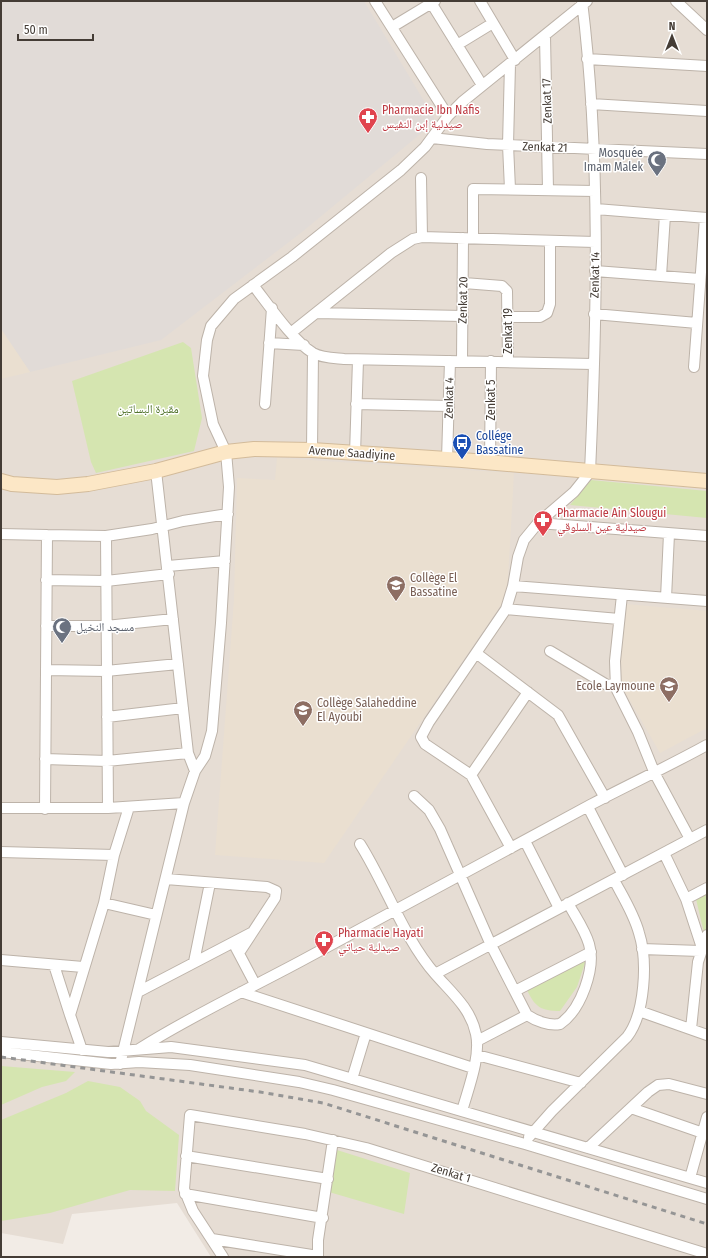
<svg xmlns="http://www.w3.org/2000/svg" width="708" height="1258" font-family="'Fira Sans Condensed','Noto Naskh Arabic',sans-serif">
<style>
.residential{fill:#e6ddd4}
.industrial{fill:#e1dbd7}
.education{fill:#eadfd0}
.green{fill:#d5e5b0}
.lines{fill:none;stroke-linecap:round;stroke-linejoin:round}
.minor-casing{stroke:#bdb3a9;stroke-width:12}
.secondary-casing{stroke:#d3bb9a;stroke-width:16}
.minor{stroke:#fff;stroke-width:10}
.secondary{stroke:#fce7c6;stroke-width:14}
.rail{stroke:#959595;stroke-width:3;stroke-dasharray:5 5;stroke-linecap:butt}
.labels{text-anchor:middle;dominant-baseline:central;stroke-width:3;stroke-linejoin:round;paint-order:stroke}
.street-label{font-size:12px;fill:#443c35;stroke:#fff}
.health-label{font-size:12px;fill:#be3a42;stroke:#fff;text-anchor:start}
.worship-label{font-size:12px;fill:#5b616d;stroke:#fff;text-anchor:end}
.park-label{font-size:12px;fill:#51732c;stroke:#fff}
.transit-label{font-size:12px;fill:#164399;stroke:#fff;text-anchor:start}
.education-label{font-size:12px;fill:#785e54;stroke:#fff;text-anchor:start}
</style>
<rect width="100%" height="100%" fill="#f2ece6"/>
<path class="residential" d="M1,1H707V1257H211L177,1203L72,1214L63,1244L1,1233Z"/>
<path class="industrial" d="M1,1H364L436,121L302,232L161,340L30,372L1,329Z"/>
<path class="education" d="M1,329L30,372L1,379Z
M277,458L514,473L507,596L324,863L215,855L234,599L237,478L275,480Z
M625,604L707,611V728L660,753L617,678Z"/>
<path class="green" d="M183,342L191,348L202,418L194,451L96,473L91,462L72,381Z
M591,480L707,491V518L570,505Z
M707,894V927L704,933L696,899Z
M587,957L577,987L560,1011C541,1011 535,1007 527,990Z
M1,1066L75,1072L66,1081L42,1087L1,1105Z
M88,1081L120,1087L140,1101L146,1111L179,1135L175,1191L130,1190L50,1213L1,1221V1120L66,1093Z
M337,1150L410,1173L404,1214L329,1192Z"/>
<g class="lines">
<defs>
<path id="minor" d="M375,1L448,116
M430,1L482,85
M480,1L515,60
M676,1L707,30
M392,27L435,1
M545,36L548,190
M457,45L493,23
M587,59L707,66
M591,104L707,111
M432,138L487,144L707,154
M421,178L422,237
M510,189L508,145L510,64
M596,209L707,218
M473,238V189L595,191
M595,271L700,279
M661,276L665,215
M464,283L502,286L507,291L508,361
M253,285C268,304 293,341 313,353C322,358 334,358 344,359L593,364
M316,313L463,316
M594,314L697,323
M507,317H540L547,313L550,304V241
M292,332L391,253L413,239L422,237L595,242
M269,343L304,345
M462,361L463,238
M694,367L705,218
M265,404L272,308
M356,404L449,406
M312,450L313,353
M355,454L358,360
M447,459L450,361
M490,463L491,361
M156,471L188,753L195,771
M538,523L707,536
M1,534L47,535L45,809
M47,535L106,536L152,529L183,521L228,514
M106,536L108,808
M168,566L225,561
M46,580L106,581L169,574
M513,586L707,601
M622,595L615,661L616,688L638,732L655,774L690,839
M666,598L669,534
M506,609L619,619
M46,626H106L173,619
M550,651L607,685L615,684
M476,653L558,715L605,798
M46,670L106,671L178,664
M107,717L183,708
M45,759L107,761L188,753
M471,775L528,692
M414,796L429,810L440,829L491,945L527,1015C536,1021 549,1026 560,1024C581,1010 596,968 589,944C585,930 575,916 568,903
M588,807L623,875
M1,808H108L184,803
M525,841L559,908
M360,844C386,885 404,939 436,975C452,993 471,1009 476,1034C481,1057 468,1089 462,1111
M511,848L471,775L425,744L421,737L429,722L506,609L513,586L518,557L524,540L538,523L574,492L590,472C597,315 601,157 582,1
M1,852L114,855
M664,853L686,899L702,948
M166,879L267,887L276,891L275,898L239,953
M686,899L707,888
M104,903L156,915
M236,948L255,984
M642,949L700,951
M1,960L83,967
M194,962L210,883
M54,965L70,1015
M435,974L707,830
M515,991L591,952
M138,992L251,933
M241,992L473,1068
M639,1011L707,1035
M691,1029L698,962L707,935
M477,1041L527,1015
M1,1042L108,1052L171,1047L305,1065L707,1183
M139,1049C191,1016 247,990 301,961C398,908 495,856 592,804C630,784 669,766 707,745
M82,1050L70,1015L104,903L114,855L129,807
M1,1052L111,1064L139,1062L190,1065L299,1082L333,1090L525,1144L707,1199
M477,1055L581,1083
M120,1064L184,803L195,771L205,756L212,731L221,623L229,487L226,452L213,424L203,376L207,340L211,326L234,299L292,257L401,170L425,147L448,116L462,102L587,1
M352,1079L366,1033
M631,1108L703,1133
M529,1137L552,1111L627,1037C645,1014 648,961 639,933C634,914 623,897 614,880
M588,1148L648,1092L658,1085L669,1084L707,1094
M186,1156L328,1179
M690,1178L707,1117
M185,1194L323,1218
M212,1239L318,1256
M223,1257L193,1211L184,1189L190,1115L305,1134L366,1148L707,1254
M318,1257V1240L333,1140"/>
<path id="secondary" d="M1,481L12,484L57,487L88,484L156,471L226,452L254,449L312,450L462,460L707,481"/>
</defs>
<use href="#minor" class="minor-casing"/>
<use href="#secondary" class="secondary-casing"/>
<use href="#minor" class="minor"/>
<use href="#secondary" class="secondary"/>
<path class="rail" d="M1,1057L260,1092L323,1103L707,1224"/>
</g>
<defs>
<symbol id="pharmacy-pin" viewBox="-11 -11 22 30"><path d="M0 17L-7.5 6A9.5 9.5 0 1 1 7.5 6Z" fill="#e0444e" stroke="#fff"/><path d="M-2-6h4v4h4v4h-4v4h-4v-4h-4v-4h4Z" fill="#fff"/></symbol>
<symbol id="mosque-pin" viewBox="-11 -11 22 30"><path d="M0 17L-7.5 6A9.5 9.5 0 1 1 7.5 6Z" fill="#6b7280" stroke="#fff"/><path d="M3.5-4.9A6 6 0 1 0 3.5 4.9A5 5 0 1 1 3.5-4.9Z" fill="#fff"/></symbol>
<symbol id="bus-pin" viewBox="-11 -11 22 30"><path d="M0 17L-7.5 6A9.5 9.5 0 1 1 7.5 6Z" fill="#1a4fb4" stroke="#fff"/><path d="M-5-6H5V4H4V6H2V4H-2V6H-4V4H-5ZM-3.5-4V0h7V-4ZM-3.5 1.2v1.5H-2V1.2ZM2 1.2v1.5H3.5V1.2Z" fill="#fff"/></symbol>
<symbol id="school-pin" viewBox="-11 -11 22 30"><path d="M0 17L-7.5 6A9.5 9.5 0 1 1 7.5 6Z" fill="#8d6e63" stroke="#fff"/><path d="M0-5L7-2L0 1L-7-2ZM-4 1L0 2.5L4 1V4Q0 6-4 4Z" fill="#fff"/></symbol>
</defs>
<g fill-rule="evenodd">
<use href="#pharmacy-pin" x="357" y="106" width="22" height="30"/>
<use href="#mosque-pin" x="646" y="149" width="22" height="30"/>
<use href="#bus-pin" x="451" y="432" width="22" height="30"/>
<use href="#pharmacy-pin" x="532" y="509" width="22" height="30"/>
<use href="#school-pin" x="385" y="574" width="22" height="30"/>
<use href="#mosque-pin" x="51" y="616" width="22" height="30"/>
<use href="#school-pin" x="658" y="675" width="22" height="30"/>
<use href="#school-pin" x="292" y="699" width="22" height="30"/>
<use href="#pharmacy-pin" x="313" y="929" width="22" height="30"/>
</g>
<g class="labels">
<g class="street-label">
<text transform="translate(547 101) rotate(-92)">Zenkat 17</text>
<text transform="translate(545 147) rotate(2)">Zenkat 21</text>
<text transform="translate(595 275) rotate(-89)">Zenkat 14</text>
<text transform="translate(463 300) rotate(-89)">Zenkat 20</text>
<text transform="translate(508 331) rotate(-90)">Zenkat 19</text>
<text transform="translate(449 398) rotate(-89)">Zenkat 4</text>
<text transform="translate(491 400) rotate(-90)">Zenkat 5</text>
<text transform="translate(352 453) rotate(4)">Avenue Saadiyine</text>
<text transform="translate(451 1173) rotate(17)">Zenkat 1</text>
</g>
<g class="health-label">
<text x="382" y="110">Pharmacie Ibn Nafis<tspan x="382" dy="14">صيدلية إبن النفيس</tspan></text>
<text x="557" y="513">Pharmacie Ain Slougui<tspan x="557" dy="14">صيدلية عين السلوقي</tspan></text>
<text x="338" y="933">Pharmacie Hayati<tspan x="338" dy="14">صيدلية حياتي</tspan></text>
</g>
<g class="worship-label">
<text x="643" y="153">Mosquée<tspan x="643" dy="14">Imam Malek</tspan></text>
<text x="76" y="627" text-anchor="start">مسجد النخيل</text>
</g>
<g class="park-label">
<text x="148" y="409">مقبرة البساتين</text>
</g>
<g class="transit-label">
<text x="476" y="436">Collége<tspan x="476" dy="14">Bassatine</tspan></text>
</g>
<g class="education-label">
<text x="410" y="578">Collège El<tspan x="410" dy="14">Bassatine</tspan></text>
<text x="655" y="686" text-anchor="end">Ecole Laymoune</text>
<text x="317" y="703">Collège Salaheddine<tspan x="317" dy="14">El Ayoubi</tspan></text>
</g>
</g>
<rect width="708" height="1258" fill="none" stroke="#443c35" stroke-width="4"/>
<g transform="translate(672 36)" stroke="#ffffff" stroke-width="3" paint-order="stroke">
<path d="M0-3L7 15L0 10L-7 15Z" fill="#443c35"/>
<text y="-6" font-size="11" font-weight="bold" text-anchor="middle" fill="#443c35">N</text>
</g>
<path d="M18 34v6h75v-6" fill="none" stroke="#443c35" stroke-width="2"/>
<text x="24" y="34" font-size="12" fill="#443c35" stroke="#ffffff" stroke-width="3" paint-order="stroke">50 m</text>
</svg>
